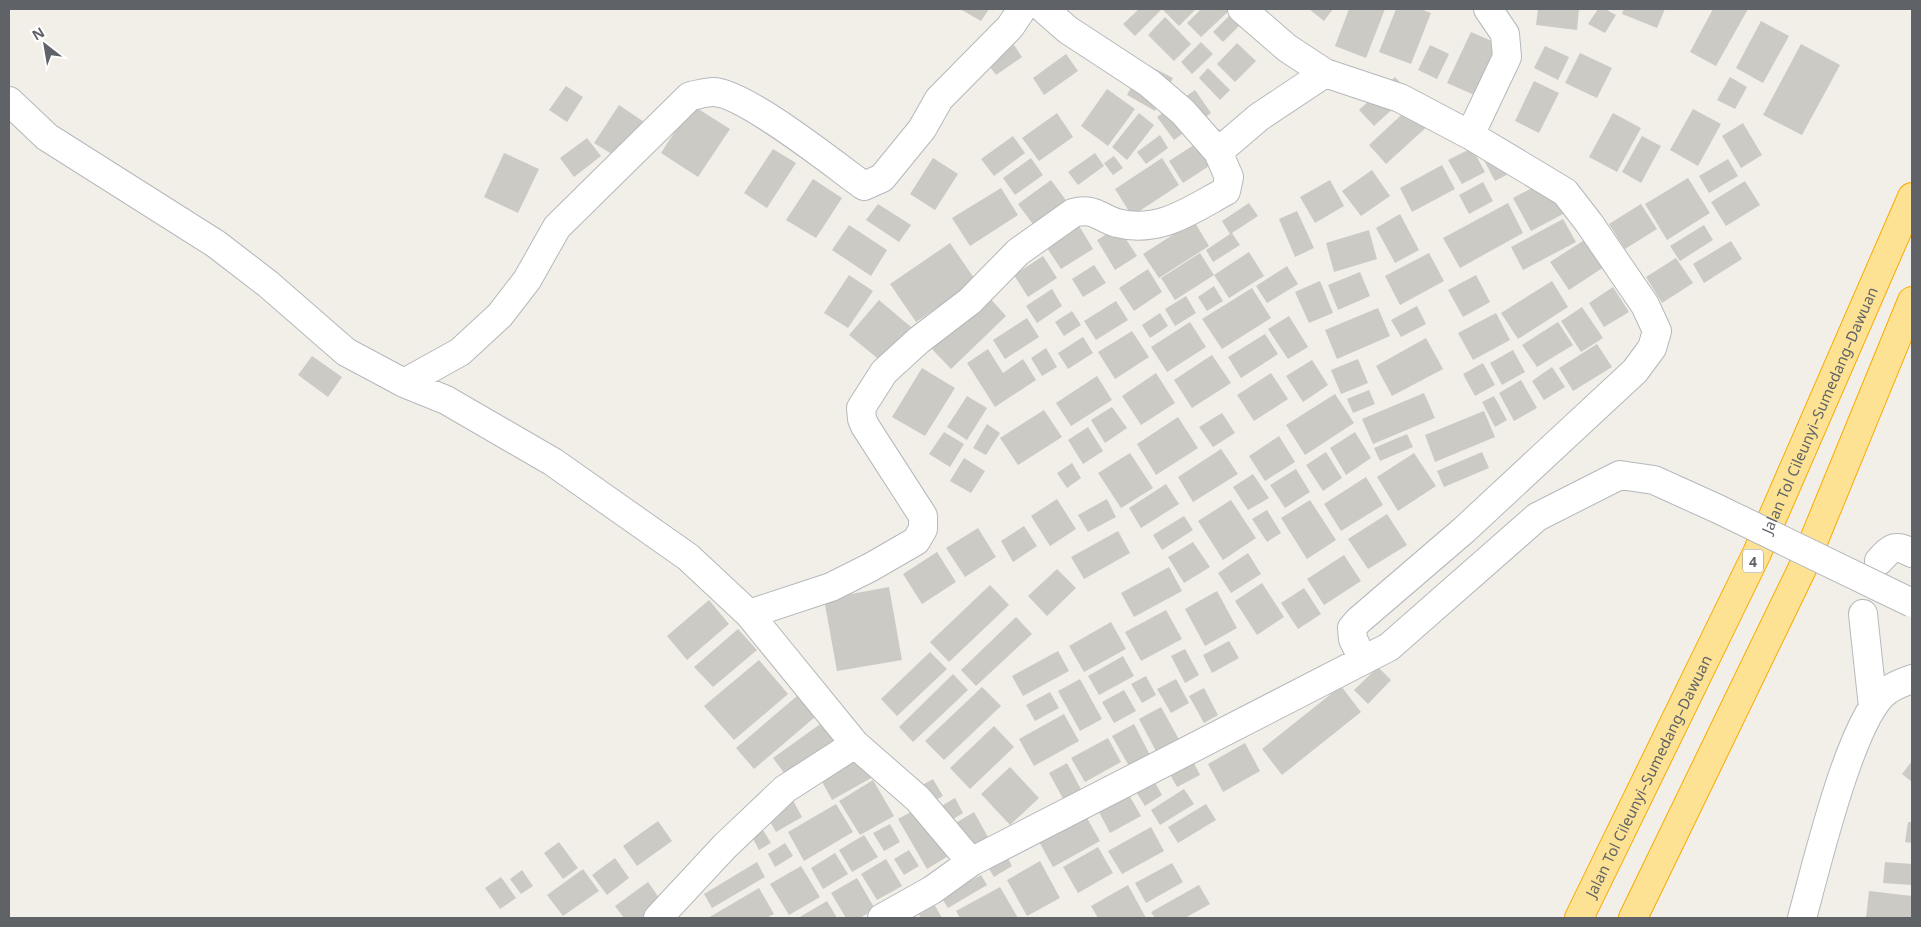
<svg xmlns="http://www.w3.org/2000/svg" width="1921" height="927" font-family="'Noto Sans',sans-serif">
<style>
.building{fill:#cccac5}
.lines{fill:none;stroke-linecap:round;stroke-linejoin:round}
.street-casing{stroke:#b5b8bc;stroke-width:30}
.highway-casing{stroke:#f9ab00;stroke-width:30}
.street{stroke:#fff;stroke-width:28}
.highway{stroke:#fde293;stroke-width:28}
.street-bridge-casing{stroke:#b5b8bc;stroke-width:30;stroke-linecap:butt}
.street-bridge{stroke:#fff;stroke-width:28}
.labels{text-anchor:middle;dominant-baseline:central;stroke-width:5;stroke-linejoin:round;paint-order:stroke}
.shield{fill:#fff;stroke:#8f9295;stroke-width:1}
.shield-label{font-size:14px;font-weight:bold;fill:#5f6368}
.street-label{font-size:15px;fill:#5f6368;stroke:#fff}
</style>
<rect width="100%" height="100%" fill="#f1efe8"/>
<path class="building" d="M960,9H989L981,21Z
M1139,9H1196L1179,26L1162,9L1135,36L1123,24Z
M1201,9H1231L1201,37L1187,23Z
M1309,9H1333L1324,21Z
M1349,9H1385L1366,58L1335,46Z
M1396,9H1420L1431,13L1411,64L1379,52Z
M1538,9H1579L1577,30L1536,25Z
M1598,9H1605L1616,15L1605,33L1588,24Z
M1624,9H1665L1657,28L1622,14Z
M1713,9H1748L1716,66L1690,52Z
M1229,16L1239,26L1223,42L1213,32Z
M1165,17L1191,44L1174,61L1148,35Z
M1761,21L1789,36L1763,83L1736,68Z
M1471,32L1503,46L1479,97L1447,83Z
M1201,42L1213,54L1192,74L1181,62Z
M1237,43L1256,61L1235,82L1217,64Z
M1801,44L1840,65L1802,135L1763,115Z
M1014,45L1022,57L996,75L988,64Z
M1430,45L1449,54L1437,79L1418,70Z
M1545,46L1569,57L1558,80L1534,68Z
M1580,53L1612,68L1597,98L1565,83Z
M1066,54L1078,71L1044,95L1033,78Z
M1144,63L1173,78L1155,111L1127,95Z
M1208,68L1230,90L1220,100L1199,78Z
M1395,77L1410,93L1374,126L1359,110Z
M1730,77L1747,87L1735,109L1717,100Z
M1534,81L1559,93L1539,133L1515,121Z
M566,86L583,97L567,122L549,110Z
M1107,89L1135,109L1108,146L1081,126Z
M1195,90L1211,113L1174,140L1157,117Z
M619,105L647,124L623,161L594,143Z
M692,105L730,129L698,177L661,153Z
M1412,105L1430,124L1386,164L1369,145Z
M1693,109L1721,124L1698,166L1670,150Z
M1057,113L1073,137L1039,161L1022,138Z
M1139,113L1154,125L1127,160L1112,147Z
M1613,113L1641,128L1617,172L1589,157Z
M1743,123L1762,155L1741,168L1722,136Z
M1219,129L1232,151L1183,183L1169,161Z
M1160,135L1168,148L1146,164L1137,152Z
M1013,136L1025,153L994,176L981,159Z
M1642,136L1661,146L1641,183L1622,172Z
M587,138L601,156L574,177L560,158Z
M1472,148L1485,172L1462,184L1448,160Z
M773,149L796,163L767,208L744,193Z
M1479,151L1514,171L1495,181Z
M504,153L539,169L518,213L484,197Z
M1095,153L1104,166L1078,185L1068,172Z
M1114,156L1123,168L1113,175L1104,163Z
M933,158L958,174L935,210L910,194Z
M1031,158L1043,175L1015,195L1003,178Z
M1162,158L1179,185L1132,216L1115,189Z
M1728,159L1738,176L1709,193L1699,176Z
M1442,165L1455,189L1412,212L1400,188Z
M1372,170L1390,196L1361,216L1342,191Z
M1688,178L1710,213L1667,240L1645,204Z
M813,179L842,198L816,238L786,220Z
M1051,180L1068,203L1035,227L1018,204Z
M1330,180L1344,206L1315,223L1300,197Z
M1547,180L1565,213L1531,231L1513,198Z
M1745,181L1760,205L1726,226L1711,202Z
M1483,182L1493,201L1469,214L1459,195Z
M1001,188L1018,215L970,246L952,218Z
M1249,203L1258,216L1232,233L1240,245L1213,262L1206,250L1230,234L1222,221Z
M1508,203L1523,233L1460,268L1443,238Z
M878,204L911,225L899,242L866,220Z
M1641,204L1657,229L1625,249L1609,224Z
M1297,211L1314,248L1295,257L1279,219Z
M1400,214L1419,250L1395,263L1376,228Z
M1563,219L1576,242L1523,270L1511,247Z
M1194,221L1209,246L1159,278L1143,254Z
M1078,224L1093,249L1061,269L1045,245Z
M849,225L887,250L871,276L832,250Z
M1704,225L1713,240L1680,261L1670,246Z
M1118,227L1137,256L1115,270L1097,240Z
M1369,230L1377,259L1334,272L1326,243Z
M1589,237L1607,265L1569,290L1550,262Z
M1731,241L1742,259L1704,283L1693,264Z
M950,243L976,281L916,322L890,284Z
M1249,252L1264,276L1229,298L1214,275Z
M1200,253L1214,275L1175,300L1161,278Z
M1429,253L1444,281L1400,305L1385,276Z
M1043,256L1057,278L1028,297L1014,275Z
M1676,258L1693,283L1662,303L1646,277Z
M1094,265L1106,283L1083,297L1072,279Z
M1287,266L1298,284L1267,303L1256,286Z
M1148,269L1162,292L1134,311L1119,288Z
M1360,272L1370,296L1338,310L1328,285Z
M849,275L873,291L848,328L824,313Z
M1476,275L1490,302L1463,317L1448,290Z
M1320,281L1333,313L1309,323L1295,292Z
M1552,281L1568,307L1518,339L1501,313Z
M1214,286L1223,301L1207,311L1198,297Z
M1613,287L1629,312L1604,327L1589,303Z
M1252,288L1271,318L1222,349L1202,319Z
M1052,289L1062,306L1037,323L1026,306Z
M987,295L1006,316L951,369L931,348Z
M1186,296L1196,313L1175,326L1165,309Z
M879,300L911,327L882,362L849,335Z
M1116,301L1128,320L1096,340L1084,321Z
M1417,306L1426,324L1401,337L1391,320Z
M1582,307L1603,338L1581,352L1561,321Z
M1378,308L1390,336L1337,359L1325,330Z
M1072,311L1081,325L1064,336L1055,322Z
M1160,313L1168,326L1150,338L1142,325Z
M1496,313L1510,340L1473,360L1458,333Z
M1289,316L1308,347L1288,359L1268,329Z
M1027,318L1039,337L1005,359L993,340Z
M1190,322L1206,347L1167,372L1151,347Z
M1558,322L1573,345L1537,367L1522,345Z
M1132,331L1149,357L1115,379L1098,352Z
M1265,334L1278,354L1241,378L1228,357Z
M1083,337L1093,353L1068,369L1058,353Z
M1426,338L1443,369L1392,396L1376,366Z
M1597,344L1612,367L1573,391L1559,368Z
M1046,348L1057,367L1042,376L1031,358Z
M988,349L1003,373L1023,359L1036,380L995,407L967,363Z
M1513,350L1525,372L1502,385L1490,363Z
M1212,355L1231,383L1192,408L1174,380Z
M312,356L342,377L328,397L298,375Z
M1358,359L1368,383L1341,394L1331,370Z
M1312,360L1328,385L1303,402L1286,376Z
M1483,363L1495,385L1475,396L1463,374Z
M1552,367L1565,387L1544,400L1532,381Z
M922,368L955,388L925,436L892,417Z
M1156,373L1175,403L1141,425L1122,396Z
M1271,373L1288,399L1254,421L1237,395Z
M1097,376L1112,400L1071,426L1056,403Z
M1521,380L1537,408L1514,421L1499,393Z
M1369,390L1375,404L1353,413L1347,399Z
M1424,393L1435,418L1373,444L1362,419Z
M1335,394L1354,423L1305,455L1286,425Z
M967,396L987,408L967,440L947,427Z
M1494,396L1507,420L1495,427L1482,402Z
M1112,407L1127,428L1105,443L1091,420Z
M1044,410L1062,437L1018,465L1000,438Z
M1484,411L1495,437L1435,462L1425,435Z
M1222,413L1235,433L1213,447L1199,427Z
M1178,417L1198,448L1156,475L1137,444Z
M987,424L1000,433L986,455L973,448Z
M1088,427L1103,451L1083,464L1068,440Z
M944,432L964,444L950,467L929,454Z
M1355,432L1371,458L1346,475L1330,448Z
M1407,434L1413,447L1380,461L1374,448Z
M1279,436L1295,462L1265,481L1249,456Z
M1221,449L1238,474L1193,502L1178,477Z
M1326,452L1342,478L1323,491L1306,465Z
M1482,452L1489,468L1444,487L1437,471Z
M1130,453L1153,488L1121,508L1098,473Z
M1414,453L1436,486L1398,511L1377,477Z
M964,458L985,471L971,493L950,481Z
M1072,463L1081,478L1067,488L1057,473Z
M1296,469L1310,492L1285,508L1270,485Z
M1253,474L1269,498L1248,510L1233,487Z
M1366,477L1383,505L1341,531L1324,504Z
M1166,484L1179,504L1141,528L1129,508Z
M1057,499L1076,529L1050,546L1031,516Z
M1107,499L1116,517L1088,532L1078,515Z
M1231,500L1256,538L1223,560L1198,521Z
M1310,500L1336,540L1307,559L1281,518Z
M1267,510L1281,533L1267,542L1252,519Z
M1387,514L1407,545L1368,569L1348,539Z
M1184,516L1193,530L1162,550L1153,535Z
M1024,526L1037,546L1013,562L1001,541Z
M978,528L996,557L965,577L946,548Z
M1118,531L1130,553L1084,579L1071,557Z
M1193,542L1210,567L1184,583L1168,557Z
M937,552L956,582L922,604L903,574Z
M1248,553L1261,574L1231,593L1218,573Z
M1344,555L1361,581L1324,605L1307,579Z
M1169,567L1182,591L1134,617L1121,593Z
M1057,569L1076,588L1047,616L1028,596Z
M1262,583L1284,617L1257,635L1235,601Z
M990,585L1009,605L949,662L930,642Z
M889,587L902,660L837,671L824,599Z
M1304,588L1321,614L1298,629L1281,603Z
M1217,591L1237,628L1205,646L1185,609Z
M709,600L729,624L687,660L667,636Z
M1166,610L1182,639L1141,661L1125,632Z
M1016,617L1032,634L976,686L961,670Z
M1111,622L1126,649L1084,672L1069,646Z
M738,629L757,650L713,687L694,667Z
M1229,641L1239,658L1212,673L1203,655Z
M1185,649L1199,675L1185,683L1171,656Z
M1058,651L1069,671L1023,696L1012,676Z
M930,652L947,669L897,716L881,699Z
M1123,656L1134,676L1099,695L1088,676Z
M759,660L788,694L734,740L704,706Z
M1378,667L1391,680L1368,704L1354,690Z
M953,674L968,690L913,742L899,727Z
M1146,676L1156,695L1142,703L1131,684Z
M1080,679L1102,719L1080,731L1058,691Z
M1176,679L1189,703L1171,713L1157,689Z
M1341,686L1361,712L1282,775L1262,749Z
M982,687L1001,706L944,760L925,741Z
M1204,688L1218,715L1204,723L1189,696Z
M1124,690L1136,711L1114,723L1102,702Z
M1050,692L1059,708L1035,721L1026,705Z
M797,696L815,717L754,769L736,748Z
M1161,707L1181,743L1158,755L1139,719Z
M1064,714L1079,741L1034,766L1019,739Z
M823,722L839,746L790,781L773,758Z
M1134,724L1150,755L1129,766L1112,736Z
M994,726L1014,747L970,789L950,768Z
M1108,738L1121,762L1085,782L1071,758Z
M1245,743L1260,771L1223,792L1208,764Z
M859,753L873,777L832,800L819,776Z
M1912,761V782L1902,774Z
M1067,763L1084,795L1066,804L1049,773Z
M1194,763L1200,775L1177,787L1171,776Z
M1010,767L1039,798L1010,825L981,794Z
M933,779L943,796L927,805L917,788Z
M1153,779L1162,795L1145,806L1135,790Z
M873,780L894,816L860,835L839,801Z
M1184,789L1194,804L1160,825L1151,810Z
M790,795L802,817L776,832L764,811Z
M1129,795L1141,816L1110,833L1099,812Z
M955,798L963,813L942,826L933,811Z
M836,804L853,832L804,861L788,832Z
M1206,804L1216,820L1178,843L1168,827Z
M922,806L950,855L927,869L898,819Z
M1083,811L1100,841L1053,867L1037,838Z
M974,812L988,837L964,851L949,827Z
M658,821L672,841L637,866L623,846Z
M1908,822H1912V843L1905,842Z
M890,824L900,842L884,851L873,833Z
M761,827L771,843L759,850L750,833Z
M1151,827L1164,851L1122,874L1108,851Z
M864,835L878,857L852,872L839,850Z
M559,842L578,868L563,879L544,853Z
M785,843L793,856L775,867L768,854Z
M1098,847L1113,873L1078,893L1063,867Z
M909,850L919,866L904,875L894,859Z
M835,853L848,874L823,889L811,868Z
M1005,853L1012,866L994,877L986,864Z
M615,858L629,878L607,895L592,875Z
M886,859L902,886L877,900L861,874Z
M1040,861L1060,898L1027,916L1007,880Z
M757,862L765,877L712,908L704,894Z
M1885,862L1912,864V885L1883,883Z
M1172,863L1183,882L1146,903L1135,883Z
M801,866L820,897L789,915L770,884Z
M583,869L599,891L563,916L547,895Z
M522,870L533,886L521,894L510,879Z
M981,875L987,885L948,908L941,897Z
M501,877L516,898L500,909L485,888Z
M857,878L875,909L860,918H846L831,893Z
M648,882L664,905L646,918H624L615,906Z
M1128,885L1146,918H1098L1091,906Z
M1199,885L1210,904L1185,918H1155L1151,912Z
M1000,887L1018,918H960L956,911Z
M759,888L774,914L766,918H708Z
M1869,891L1912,896L1911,918H1866Z
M827,901L837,918H798Z
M934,904L942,918H921L918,913Z"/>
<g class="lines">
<defs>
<path id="street" d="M1242,9L1287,48L1325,73
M9,101L47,137L216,244L268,284L346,352L404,383L446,400L553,462L688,557L749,614L831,587L871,567L916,541L923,529V516L865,426L862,419L861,408L884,372L919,340L970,301L1018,252L1073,213C1094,207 1100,218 1117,223C1159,234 1191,210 1226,191L1229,177L1218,152L1183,112L1149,83L1068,30L1044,9
M1470,135L1507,57L1505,34L1488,9
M1218,152L1259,117L1325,73L1400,98L1470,135L1565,192L1589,223L1645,305L1657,331L1652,348L1635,371L1464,530L1358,621L1352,628L1353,639L1363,660
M404,383L460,352L500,315L527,280L557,227L690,96C697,95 706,92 713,92C744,92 835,165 864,186L882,178L922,129L939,99L1010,27L1022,9
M1879,561C1892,547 1894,544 1912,553
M749,614L855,744L918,799L971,862
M1863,614L1873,707
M658,918L725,846L785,789L855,744
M882,918L932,890L971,862L1389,647L1537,517L1620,475L1654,480L1718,509
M1802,918C1815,872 1851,715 1888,690C1895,685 1904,682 1912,679"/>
<g id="highway">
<path id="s1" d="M1579,918L1757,553L1912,197"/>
<path d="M1633,918L1802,569L1912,301"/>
</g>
</defs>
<use href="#street" class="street-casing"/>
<use href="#highway" class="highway-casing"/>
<use href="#street" class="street"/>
<use href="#highway" class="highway"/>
<defs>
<path id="street-bridge" d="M1718,509L1912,603"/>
</defs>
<use href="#street-bridge" class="street-bridge-casing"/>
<use href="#street-bridge" class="street-bridge"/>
</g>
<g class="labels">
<rect class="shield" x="1743" y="549.5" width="20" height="23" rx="4"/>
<g class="shield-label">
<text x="1753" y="561">4</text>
</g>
<g class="street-label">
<text stroke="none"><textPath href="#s1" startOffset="562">Jalan Tol Cileunyi–Sumedang–Dawuan</textPath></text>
<text stroke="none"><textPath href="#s1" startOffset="158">Jalan Tol Cileunyi–Sumedang–Dawuan</textPath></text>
</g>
</g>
<rect width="1921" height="927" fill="none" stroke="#5f6368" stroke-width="20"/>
<g transform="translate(45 45) rotate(329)" stroke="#ffffff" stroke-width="4" paint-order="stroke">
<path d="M0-4L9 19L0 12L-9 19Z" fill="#5f6368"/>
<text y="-8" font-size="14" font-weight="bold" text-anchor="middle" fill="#5f6368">N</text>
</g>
</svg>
